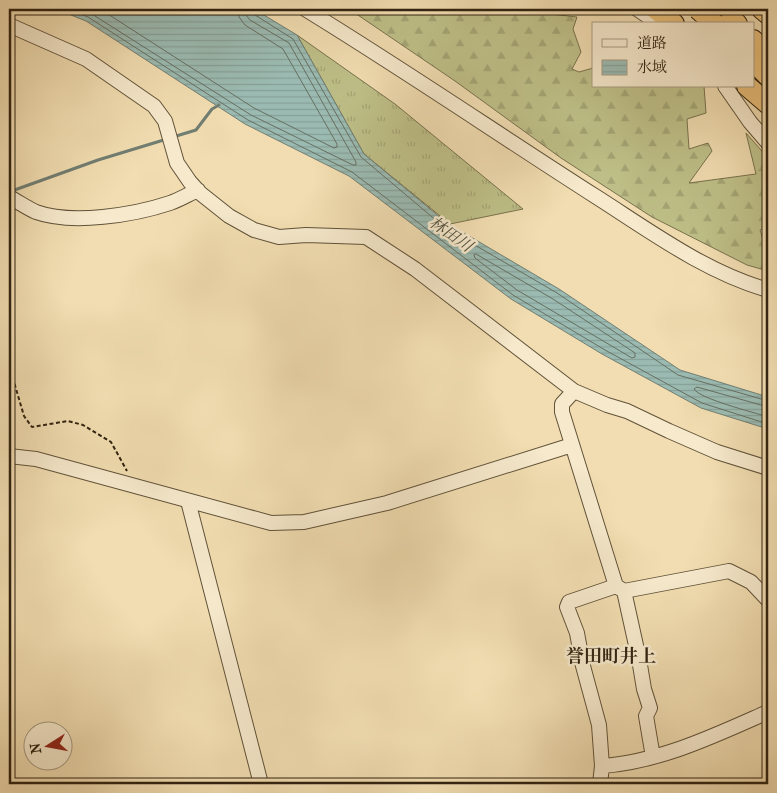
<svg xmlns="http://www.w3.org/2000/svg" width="777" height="793" font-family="'IM FELL French Canon','Noto Serif JP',serif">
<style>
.grass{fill:url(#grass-tufts);stroke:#78714c}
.forest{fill:url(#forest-firs);stroke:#78714c}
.water{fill:url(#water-rules);stroke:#717e72}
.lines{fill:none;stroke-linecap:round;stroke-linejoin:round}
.shore{stroke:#666f62;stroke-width:1}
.stream{stroke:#717e72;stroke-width:3}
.minor-casing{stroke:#615239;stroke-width:16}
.highway-casing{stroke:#312311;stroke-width:22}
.path{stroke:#312311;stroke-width:2;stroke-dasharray:4 2.5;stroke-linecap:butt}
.minor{stroke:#f6e9cc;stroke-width:14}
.highway{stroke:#e8be78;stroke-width:20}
.highway-bridge-casing{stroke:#312311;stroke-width:22;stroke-linecap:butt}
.highway-bridge{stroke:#e8be78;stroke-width:20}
.labels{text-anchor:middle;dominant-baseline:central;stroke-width:5;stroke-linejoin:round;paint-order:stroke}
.water-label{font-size:16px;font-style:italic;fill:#515141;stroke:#f6e9cc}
.quarter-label{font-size:18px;font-weight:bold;fill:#312311;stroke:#f6e9cc}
</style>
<defs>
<pattern id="grass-tufts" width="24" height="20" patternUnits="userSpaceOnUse" patternTransform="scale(1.25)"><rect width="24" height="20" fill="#bebf88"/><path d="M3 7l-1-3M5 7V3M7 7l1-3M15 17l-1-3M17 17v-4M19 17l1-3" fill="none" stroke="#a4a474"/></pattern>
<pattern id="forest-firs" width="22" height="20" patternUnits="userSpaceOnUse" patternTransform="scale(1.25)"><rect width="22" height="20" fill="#bebf88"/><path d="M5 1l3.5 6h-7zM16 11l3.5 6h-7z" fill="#a4a474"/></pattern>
<pattern id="water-rules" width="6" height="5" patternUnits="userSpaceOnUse" patternTransform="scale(1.25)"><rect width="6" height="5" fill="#9bbbb2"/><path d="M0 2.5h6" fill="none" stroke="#86a098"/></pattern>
</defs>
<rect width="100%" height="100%" fill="#f1ddb1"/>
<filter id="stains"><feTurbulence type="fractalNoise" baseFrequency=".004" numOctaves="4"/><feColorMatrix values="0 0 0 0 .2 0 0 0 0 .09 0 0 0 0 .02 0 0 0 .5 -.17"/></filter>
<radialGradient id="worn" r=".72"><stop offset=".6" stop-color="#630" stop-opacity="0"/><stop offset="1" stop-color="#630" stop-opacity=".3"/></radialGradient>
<path class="grass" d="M297,35L395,104L523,209L450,224L364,154Z"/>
<path class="forest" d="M349,9H527L533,12L577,17L573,29L581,52L572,69L579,72L593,68V86H704L706,113L687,119L689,149L708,143L712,151L689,183L756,174L746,133L768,158V227L760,230L766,249L768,250V271L747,265L652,217L561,158L455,81Z"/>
<path class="water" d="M56,9H254L297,35L364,154L447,223L559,289L680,370L768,397V429L701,408L602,354L511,299L349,176L245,124L86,21Z"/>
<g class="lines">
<path class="shore" d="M68,9L88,17L248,120L352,172L513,295L605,350L702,403L768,424
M84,9L251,115L353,165H356V162L289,43L250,20L246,15V9
M100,9L254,108L334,148L337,147V144L283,49L245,25L239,17L238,9
M252,9L255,15L293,39L361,157L444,227L557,293L678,375L768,401
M476,254L553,299L635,353V357L632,358L517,290L475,258L474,255Z
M768,407L697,387L694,389C700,399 753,412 768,417"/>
<path class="stream" d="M173,137L196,130L212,109L219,105
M9,192L98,160L167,139"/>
<defs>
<path id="minor" d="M305,9C403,69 498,134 595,196C650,231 705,272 768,290
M637,9L659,24
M9,25L86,59L154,106L165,121L177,163L190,182L200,193L229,216L254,230L279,237L306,235L366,237L415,269L574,391L607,405L627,411L669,431L717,452L768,468
M725,86L750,122L768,143
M9,197C17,201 27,208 36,212C72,225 134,215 170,203C179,200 189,194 198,190
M574,391L562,404V412L616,586L624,591L729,571L751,582L768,600
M9,456L36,459L271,523L304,522L387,503L572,445
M188,501L261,784
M624,591L639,659L644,689L650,708L646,716L653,757
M602,766C660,762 716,735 768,712
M600,784L602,766L599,725L583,666L577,633L567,607L569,602L616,586"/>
<path id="highway" d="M656,9L674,24
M721,9L737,24
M762,9L768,14
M753,40L768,55
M753,61L768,76
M747,86L768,104"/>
</defs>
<use href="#minor" class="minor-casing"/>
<use href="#highway" class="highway-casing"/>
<path class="path" d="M9,365L24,416L32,427L68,421L83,425L111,442L127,471"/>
<use href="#minor" class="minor"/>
<use href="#highway" class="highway"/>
<defs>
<path id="highway-bridge" d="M698,9L715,24"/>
</defs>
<use href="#highway-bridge" class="highway-bridge-casing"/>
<use href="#highway-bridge" class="highway-bridge"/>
</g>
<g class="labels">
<g class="water-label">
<text transform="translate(451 234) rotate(35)">林田川</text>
</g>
<g class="quarter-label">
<text x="611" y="656">誉田町井上</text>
</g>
</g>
<rect width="777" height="793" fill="none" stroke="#f1ddb1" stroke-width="30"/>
<rect x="10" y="10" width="757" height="773" fill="none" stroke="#312311" stroke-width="2.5"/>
<rect x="15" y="15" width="747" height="763" fill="none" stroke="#312311"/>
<rect x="592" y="22" width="162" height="65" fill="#f6e9cc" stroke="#a79a81"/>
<rect x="602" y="39" width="25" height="8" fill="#f6e9cc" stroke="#a79a81"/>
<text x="637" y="48" font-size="15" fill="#312311">道路</text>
<rect x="602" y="60" width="25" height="15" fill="url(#water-rules)" stroke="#a79a81"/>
<text x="637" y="72" font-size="15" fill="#312311">水域</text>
<g transform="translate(48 746) rotate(259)"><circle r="24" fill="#f6e9cc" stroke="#a79a81"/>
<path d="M0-4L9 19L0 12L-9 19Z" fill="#8f2418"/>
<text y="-8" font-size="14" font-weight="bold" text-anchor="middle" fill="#312311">N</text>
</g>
<rect width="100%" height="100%" filter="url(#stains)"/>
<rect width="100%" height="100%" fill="url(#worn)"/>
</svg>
